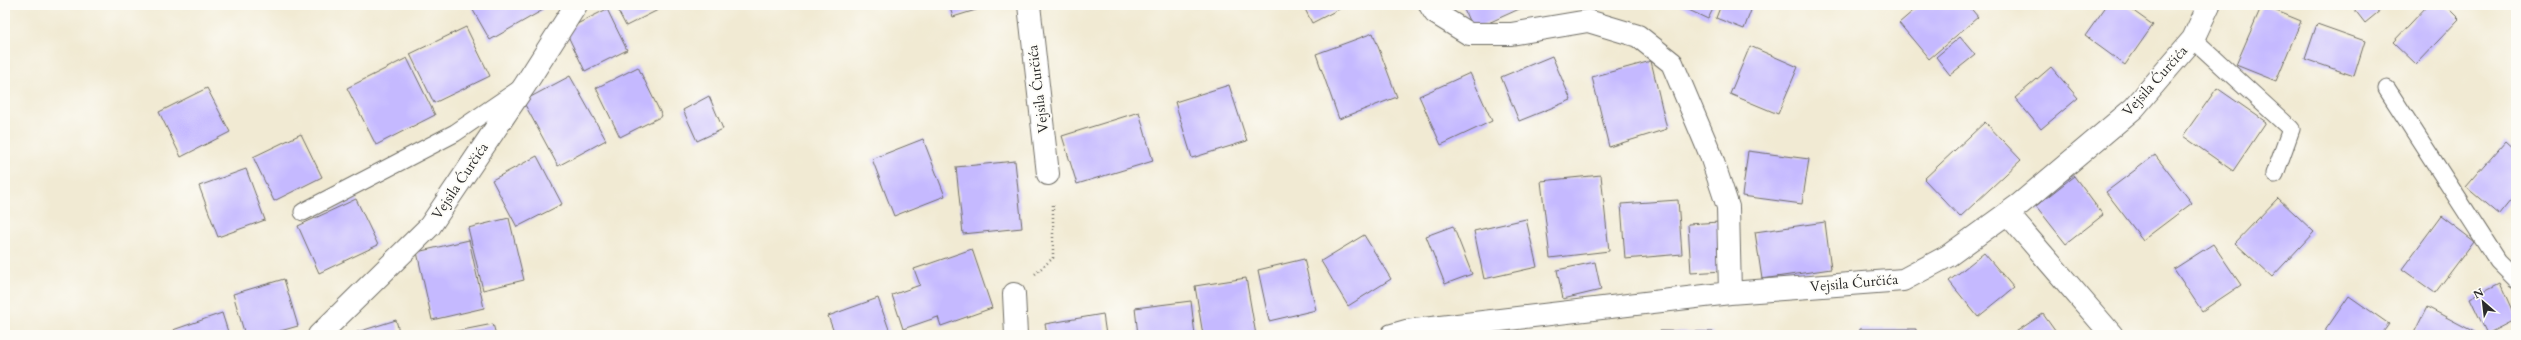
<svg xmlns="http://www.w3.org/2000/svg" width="2521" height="340" font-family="Cardo,serif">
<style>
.building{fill:#c5b9ff}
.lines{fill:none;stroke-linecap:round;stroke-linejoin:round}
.lane-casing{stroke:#706e66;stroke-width:19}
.street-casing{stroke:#706e66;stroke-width:24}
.path{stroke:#706e66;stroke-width:2.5;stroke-dasharray:1 3;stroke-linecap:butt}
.lane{stroke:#fff;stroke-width:17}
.street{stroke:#fff;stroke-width:22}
.labels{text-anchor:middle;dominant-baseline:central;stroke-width:4;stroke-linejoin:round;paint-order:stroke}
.street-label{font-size:14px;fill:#2b2b2b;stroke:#fdfcf7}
</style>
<rect width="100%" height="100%" fill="#fdfcf7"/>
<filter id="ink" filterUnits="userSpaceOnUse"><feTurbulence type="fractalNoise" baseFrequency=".025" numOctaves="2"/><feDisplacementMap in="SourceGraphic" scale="8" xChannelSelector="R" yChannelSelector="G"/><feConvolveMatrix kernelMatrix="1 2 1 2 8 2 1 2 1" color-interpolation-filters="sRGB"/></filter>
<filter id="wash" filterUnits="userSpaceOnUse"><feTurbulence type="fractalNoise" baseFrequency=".012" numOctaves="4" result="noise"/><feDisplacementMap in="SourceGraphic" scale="16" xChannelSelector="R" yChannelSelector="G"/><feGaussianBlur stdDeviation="0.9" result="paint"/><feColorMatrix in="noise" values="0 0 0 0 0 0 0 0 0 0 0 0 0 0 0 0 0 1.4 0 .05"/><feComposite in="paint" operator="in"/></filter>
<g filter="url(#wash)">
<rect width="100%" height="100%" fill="#f1ead3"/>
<g id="blocks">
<path class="building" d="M470,5H541L543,10L490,40Z
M615,5H668L626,26Z
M949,5H992L953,17Z
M1303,5H1347L1312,23Z
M1462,5H1528L1473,30Z
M1678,5H1715L1708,19Z
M1721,5H1753L1744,29L1716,18Z
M1920,5H1968L1978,17L1929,59L1899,23Z
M2107,5H2125L2153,25L2125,65L2085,36Z
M2262,5L2301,21L2276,81L2236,65Z
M2351,5H2387L2365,23Z
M2428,5H2445L2459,19L2416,64L2393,42Z
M607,9L627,50L585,71L565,30Z
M2317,24L2365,41L2354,76L2305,59Z
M466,27L490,76L434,103L410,54Z
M1373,33L1397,97L1339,119L1316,54Z
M1960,37L1975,55L1950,75L1936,57Z
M1750,46L1798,67L1778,114L1730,94Z
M1552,56L1571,100L1519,121L1501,77Z
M407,58L435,115L376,145L347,88Z
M1651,61L1667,129L1609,147L1592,77Z
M638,67L662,116L620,137L596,88Z
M2051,67L2078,98L2041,129L2015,98Z
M1470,73L1492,121L1441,145L1419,96Z
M570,76L606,140L558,166L523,101Z
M1229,85L1247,141L1192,158L1175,102Z
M207,88L230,132L181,157L159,112Z
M2217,88L2266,122L2233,171L2183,136Z
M709,96L723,129L697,141L683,110Z
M1139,112L1153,161L1077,184L1062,136Z
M1985,122L2021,160L1960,217L1924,179Z
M301,134L322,177L274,201L253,157Z
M923,139L945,196L894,216L872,159Z
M2505,142L2516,152V194L2499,215L2466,187Z
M1748,151L1809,159L1802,204L1742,196Z
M2155,155L2192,203L2143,240L2106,192Z
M537,156L562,204L517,227L492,180Z
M1015,161L1022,228L963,234L956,167Z
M246,169L265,220L218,237L199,186Z
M1601,175L1609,251L1550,258L1541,181Z
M2074,176L2103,215L2066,244L2036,206Z
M2278,198L2314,232L2272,277L2235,243Z
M356,199L378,245L319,273L298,226Z
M1678,200L1682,254L1625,259L1621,204Z
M2441,216L2474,241L2435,293L2402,269Z
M509,218L524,280L483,290L468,228Z
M1526,219L1537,267L1484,279L1474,231Z
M1719,222L1723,271L1691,273L1688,224Z
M1825,222L1831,269L1762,279L1755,232Z
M1453,226L1472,274L1445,284L1426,236Z
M1364,235L1391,279L1348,306L1321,261Z
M469,240L484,308L432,320L417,252Z
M2213,244L2241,285L2202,311L2174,269Z
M972,249L992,308L941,326L938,317L903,329L892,295L920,285L914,269Z
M1984,253L2014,288L1978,317L1949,281Z
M1304,259L1316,310L1269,321L1258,270Z
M1595,262L1601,290L1563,299L1557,270Z
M1246,278L1256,335H1203L1195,286Z
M284,279L298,326L266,335H245L233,294Z
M2500,283L2516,319L2487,334L2470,298Z
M2349,296L2389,324L2381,335H2322Z
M878,298L891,335H835L828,316Z
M1191,301L1195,335H1138L1135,308Z
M2427,307L2480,335H2413Z
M222,313L229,335H175L173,330Z
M1103,314L1106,335H1047L1045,324Z
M2043,314L2058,335H2011Z
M396,320L400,335H348Z
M493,324L496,335H442V334Z
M1860,329H1916V335H1859Z
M1660,331L1713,332V335H1660Z"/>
</g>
</g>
<g filter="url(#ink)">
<use href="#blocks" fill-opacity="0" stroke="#706e66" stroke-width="1"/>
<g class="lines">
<defs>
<path id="lane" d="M2193,39L2291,129L2275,174
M2387,89L2498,261L2516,279
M303,212L455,133L518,90"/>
<path id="street" d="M1029,5L1048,174
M1430,5L1435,13L1469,34H1511L1588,21L1638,36L1672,63L1710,153L1728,207L1730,293
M2007,213L2112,335
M1014,294L1016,335
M319,335L430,226L525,85L576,5
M1392,335L1406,331L1730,293L1903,280L1948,256L2020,204L2134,108L2193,39L2209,5"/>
</defs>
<use href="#lane" class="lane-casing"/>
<use href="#street" class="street-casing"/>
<path class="path" d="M1035,274L1053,258V203"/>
<use href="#lane" class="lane"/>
<use href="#street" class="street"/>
</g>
</g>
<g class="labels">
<g class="street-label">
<text transform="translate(2155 81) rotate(-48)">Vejsila Ćurčića</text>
<text transform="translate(1038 89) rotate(-97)">Vejsila Ćurčića</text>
<text transform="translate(460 181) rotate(-56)">Vejsila Ćurčića</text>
<text transform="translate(1854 283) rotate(-5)">Vejsila Ćurčića</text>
</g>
</g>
<rect width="2521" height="340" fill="none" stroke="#fdfcf7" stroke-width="20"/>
<g transform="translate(2483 302) rotate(332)" stroke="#fdfcf7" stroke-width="3" paint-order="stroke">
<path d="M0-3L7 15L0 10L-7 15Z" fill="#2b2b2b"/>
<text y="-6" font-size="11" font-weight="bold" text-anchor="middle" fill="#2b2b2b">N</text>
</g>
</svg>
